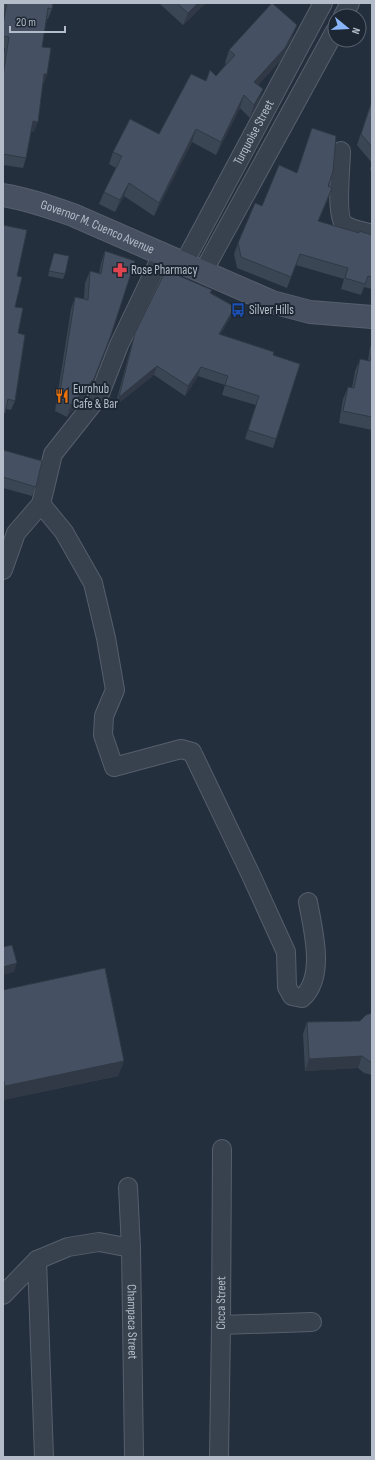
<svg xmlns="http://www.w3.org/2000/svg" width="375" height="1460" font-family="'Sofia Sans Condensed',sans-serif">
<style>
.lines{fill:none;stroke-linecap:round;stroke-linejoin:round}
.minor-casing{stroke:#565f6c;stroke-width:20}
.secondary-casing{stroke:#565f6c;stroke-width:24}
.minor{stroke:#38414e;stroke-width:18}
.secondary{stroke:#465061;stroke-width:22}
.wall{fill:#3b4654}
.shaded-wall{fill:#303945}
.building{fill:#455162;stroke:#303945}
.labels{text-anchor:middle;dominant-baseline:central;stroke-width:4;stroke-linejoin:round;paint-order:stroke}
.street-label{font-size:13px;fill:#b4bcc9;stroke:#1d2633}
.poi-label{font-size:13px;fill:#b4bcc9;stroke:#1d2633;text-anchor:start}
</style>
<rect width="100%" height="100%" fill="#242f3e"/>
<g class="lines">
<defs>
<g id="minor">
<path d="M343,16L350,3"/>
<path d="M341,151C341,164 335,217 345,225C352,230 364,231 372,234"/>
<path id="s1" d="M184,263L323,3"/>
<path d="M203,272L335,31"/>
<path d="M41,504L64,532L93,583L106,638L115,690L104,716L103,735L114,767L181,749L192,752L250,873L286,952L287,987L292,996L302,998C326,977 313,930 308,902"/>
<path d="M3,570L16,533L41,504L53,454L99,396L119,345L163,253"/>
<path id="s2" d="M128,1187L131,1248L134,1457"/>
<path d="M37,1260L44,1457"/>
<path d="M3,1295L37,1260L68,1247L99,1242L131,1248"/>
<path d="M221,1325L312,1322"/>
<path id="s3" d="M219,1457L221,1325L222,1149"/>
</g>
<g id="secondary">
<path id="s4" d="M3,195C27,199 50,207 73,215L272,302L310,312L372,317"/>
</g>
</defs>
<use href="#minor" class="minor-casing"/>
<use href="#secondary" class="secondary-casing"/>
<use href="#minor" class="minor"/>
<use href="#secondary" class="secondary"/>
</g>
<path class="wall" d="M3,3H53L52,9L48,19H47L42,47L47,74L43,85H42L34,132L31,131L26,158L23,168L3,165V60L5,48L3,47Z
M159,3H206L183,25Z
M292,38L280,61L258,85L263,89L258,102L250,118L240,108L216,155L192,142L154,216L124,196L115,212L99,204L104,192L116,168L109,164L113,152L159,134L206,81L216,76L226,64L225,63L229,50Z
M372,100V174L370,169L372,163L357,145Z
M312,128L328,186V199L318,222L358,233L372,235V289L364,287L361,295L341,289L344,279L296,265L287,288L237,268L234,254L238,243L262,206L297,173Z
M3,225L17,276L15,307L18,333L15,401L11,410L6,409L3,418Z
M105,251L107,347L90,391L67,417L55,411L71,309L75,297L84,299L85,283L90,271L99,274L101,263Z
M54,253L65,274L63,279L48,276Z
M211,293L235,307L231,316L220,335L273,355L276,439L273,448L245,439L256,405L222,395L225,385L198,376L185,396L154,375L115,406L132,343L135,333Z
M372,343V430L339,423L343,399L348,387L352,388L355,371L360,359L368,361L370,347Z
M3,450L36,487L32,496L3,488Z
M3,990L124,1061L118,1076L3,1100Z
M372,1013V1075L364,1073L358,1068L305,1071L303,1034L307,1022L360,1021Z"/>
<path class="shaded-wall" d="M198,3H206L183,25L188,13Z
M297,25L292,38L280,61L250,94L254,82Z
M44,74H47L43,85L40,84Z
M263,89L258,102L250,118L254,105Z
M244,95L240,108L216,155L221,142Z
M33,121L38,122L34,132L29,131Z
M196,129L192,142L154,216L159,203Z
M129,183L124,196L115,212L120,200Z
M332,188L328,199L314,232L318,221Z
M300,254L296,265L287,288L291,277Z
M235,307L231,316L215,344L219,334Z
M111,335L90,391L67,417L71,405Z
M157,366L154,375L115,406L119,397Z
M201,367L198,376L185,396L188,386Z
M17,963L14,972L3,975V967Z
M362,1056L358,1068L305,1071L309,1059Z
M124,1061L118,1076L3,1100V1090L5,1086Z"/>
<path class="building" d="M7,3H53L52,9L48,8L42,47L51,48L47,74H44L38,122L33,121L26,158L3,154V76L9,37L3,36V24Z
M177,3H198L188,13Z
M272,3L297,25L285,48L254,82L263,89L254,105L244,95L221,142L196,129L159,203L129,183L120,200L104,192L122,156L113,152L130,119L159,134L191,74L206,81L210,70L216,76L235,55L229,50Z
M372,101V147L361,134Z
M312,128L336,136L333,171L328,186L332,188L318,221L359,233V231L372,235V277L368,276L365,284L345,278L348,268L300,254L291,277L241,257L238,243L255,203L262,206L279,165L297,173Z
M3,225L27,230L17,276L22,277L15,307L23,308L18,333L25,335L15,401L8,399L5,413H3Z
M105,251L135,261L111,335L94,379L71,405L59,399L75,297L88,300L90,271L101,274Z
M54,253L69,256L65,274L49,271Z
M166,270L212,290L210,293L235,307L219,334L274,352L273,355L300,364L276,439L248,430L259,396L225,385L228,376L201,367L188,386L157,366L119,397L135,333Z
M372,349V417L343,411L348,387L354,388L360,359L370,361Z
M3,450L42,461L36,487L3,477Z
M12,945L17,963L3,967V947Z
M105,968L124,1061L5,1086L3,1078V990Z
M372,1013V1062L369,1061L362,1056L309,1059L307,1022L360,1021L366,1015Z"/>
<defs>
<symbol id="pharmacy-bare" viewBox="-9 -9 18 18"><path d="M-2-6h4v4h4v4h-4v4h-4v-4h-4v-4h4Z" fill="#e0444e" stroke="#1d2633" stroke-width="2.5" paint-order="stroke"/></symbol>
<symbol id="bus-bare" viewBox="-9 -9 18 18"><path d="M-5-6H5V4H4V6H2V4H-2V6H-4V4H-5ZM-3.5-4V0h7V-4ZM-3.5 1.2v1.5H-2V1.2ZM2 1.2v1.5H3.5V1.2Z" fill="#1a4fb4" stroke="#1d2633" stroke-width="2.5" paint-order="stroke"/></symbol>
<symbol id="restaurant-bare" viewBox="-9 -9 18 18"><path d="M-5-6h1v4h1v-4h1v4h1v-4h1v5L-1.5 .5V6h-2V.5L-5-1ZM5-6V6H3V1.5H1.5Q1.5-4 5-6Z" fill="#e8710a" stroke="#1d2633" stroke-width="2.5" paint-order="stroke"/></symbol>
</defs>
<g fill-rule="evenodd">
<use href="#pharmacy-bare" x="110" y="260" width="20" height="20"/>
<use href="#bus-bare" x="228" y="300" width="20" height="20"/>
<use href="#restaurant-bare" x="52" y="386" width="20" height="20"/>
</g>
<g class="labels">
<g class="street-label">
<text stroke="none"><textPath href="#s1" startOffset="148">Turquoise Street</textPath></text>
<text stroke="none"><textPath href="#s4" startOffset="100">Governor M. Cuenco Avenue</textPath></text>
<text stroke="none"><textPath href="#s3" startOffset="154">Cicca Street</textPath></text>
<text stroke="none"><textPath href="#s2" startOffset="135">Champaca Street</textPath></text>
</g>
<g class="poi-label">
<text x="131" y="270">Rose Pharmacy</text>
<text x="249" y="310">Silver Hills</text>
<text x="73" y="389">Eurohub<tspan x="73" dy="15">Cafe &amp; Bar</tspan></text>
</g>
</g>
<rect width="375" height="1460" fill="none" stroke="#b4bcc9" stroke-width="8"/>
<g transform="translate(347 28) rotate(108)"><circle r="19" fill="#1d2633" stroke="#59626f"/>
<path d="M0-3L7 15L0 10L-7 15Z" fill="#8ab4f8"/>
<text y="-6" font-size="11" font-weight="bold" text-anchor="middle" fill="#b4bcc9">N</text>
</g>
<path d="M10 26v6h55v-6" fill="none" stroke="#b4bcc9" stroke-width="2"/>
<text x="16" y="26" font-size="12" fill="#b4bcc9" stroke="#1d2633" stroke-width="3" paint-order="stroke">20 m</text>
</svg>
